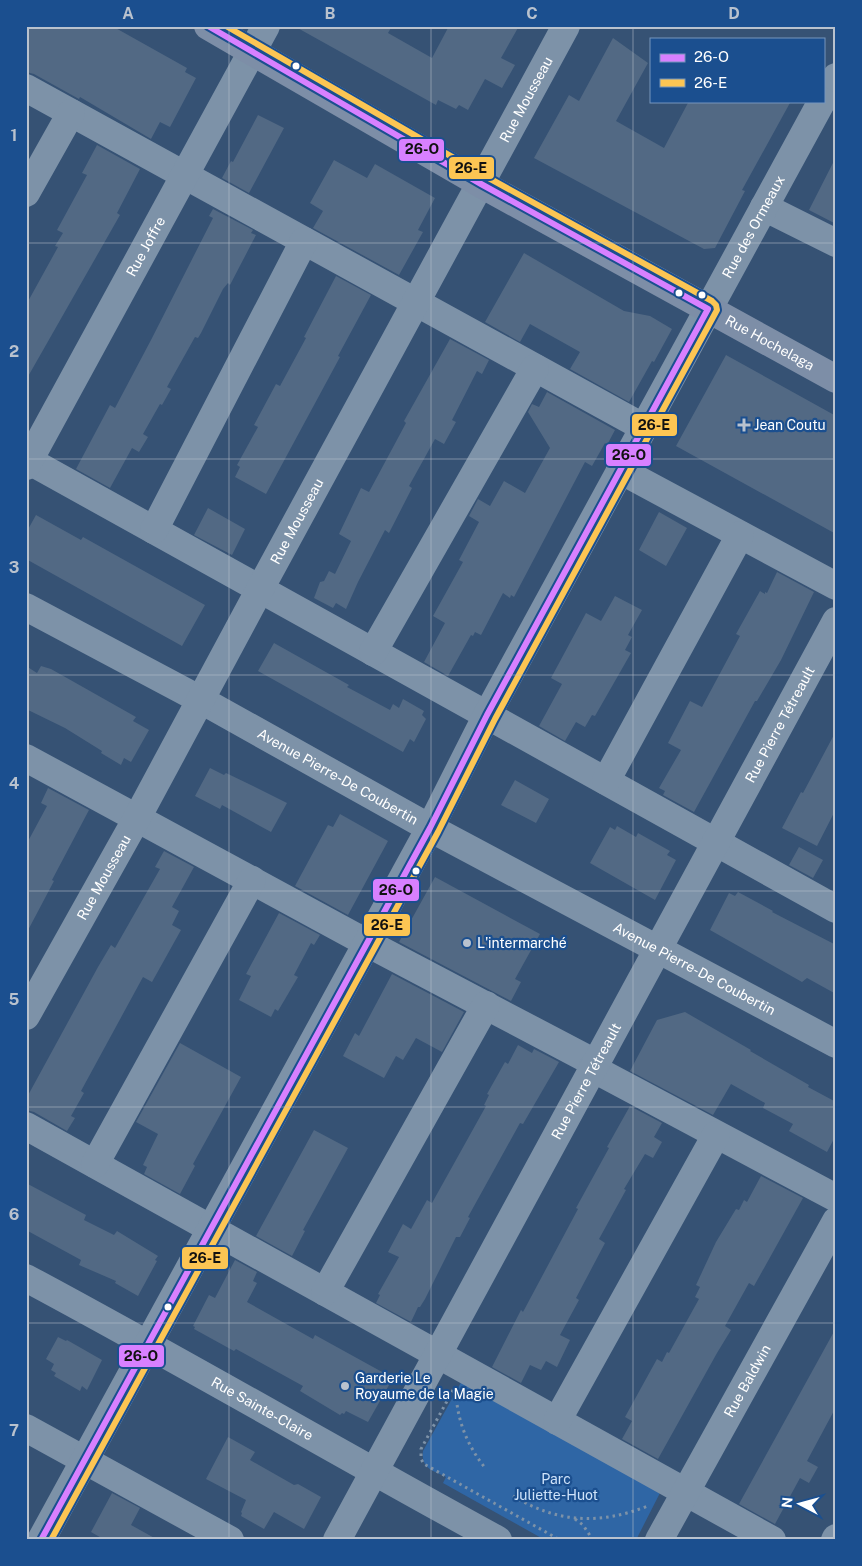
<svg xmlns="http://www.w3.org/2000/svg" width="862" height="1566" font-family="'Public Sans',sans-serif">
<style>
.green{fill:#2f66a5}
.building{fill:#526984}
.lines{fill:none;stroke-linecap:round;stroke-linejoin:round}
.path{stroke:#7d92a8;stroke-width:3;stroke-dasharray:2.5 4;stroke-linecap:butt}
.minor{stroke:#7d92a8;stroke-width:28}
.major{stroke:#7d8ea7;stroke-width:28}
.bus-1-casing{stroke:#1b4f8f;stroke-width:10}
.bus-2-casing{stroke:#1b4f8f;stroke-width:10}
.bus-1{stroke:#d880ff;stroke-width:6}
.bus-2{stroke:#fcc553;stroke-width:6}
.grid{fill:none;stroke:#b9c2ce;stroke-width:1;stroke-opacity:0.55}
.bus-dot{fill:#fff;stroke:#1b4f8f;stroke-width:2}
.poi-dot{fill:#b9c2ce;stroke:#1b4f8f;stroke-width:2}
.labels{text-anchor:middle;dominant-baseline:central;stroke-width:4.5;stroke-linejoin:round;paint-order:stroke}
.street-label{font-size:14px;fill:#fff;stroke:#1b4f8f}
.poi-label{font-size:14px;fill:#fff;stroke:#1b4f8f;text-anchor:start}
.park-label{font-size:14px;fill:#cfe3fa;stroke:#1b4f8f}
.line-badge{stroke:#1b4f8f;stroke-width:2}
.pale-badge-label{font-size:14px;text-anchor:middle;font-weight:bold;fill:#111}
.neatline{fill:none;stroke:#b9c2ce;stroke-width:2}
.grid-label{font-size:16px;text-anchor:middle;font-weight:bold;fill:#b9c2ce}
</style>
<rect width="100%" height="100%" fill="#365274"/>
<path class="green" d="M464,1377L663,1487L636,1540H545L443,1483L446,1477C433,1470 421,1469 423,1451Z"/>
<path class="building" d="M26,26H112L187,68L185,72L196,78L170,127L160,122L151,139L80,97L79,99L34,74L26,72Z
M294,26H392L388,33L432,58L449,26H519L501,58L515,65L502,88L485,79L468,110L459,105L456,109L438,100L436,105Z
M613,38L648,63L616,121L664,148L689,101H791L742,190L745,191L715,248L704,249L534,158L569,95L579,101Z
M258,115L284,128L249,193L222,178L231,161L233,162Z
M97,145L140,169L117,213L120,215L26,380V305L58,247L55,246L63,233L57,230L87,175L82,173Z
M836,157V224L809,210Z
M334,160L367,178L375,164L435,198L418,230L423,232L399,275L313,228L323,211L310,203Z
M213,209L253,230L251,233L256,235L230,285L228,283L223,289L201,333L198,338L195,337L167,387L171,389L162,405L160,404L143,434L148,437L139,452L132,448L110,488L76,469L110,405L115,408L151,340L213,218L209,216Z
M524,253L624,311L650,316L672,329L654,362L652,361L629,402L570,369L580,352L530,324L520,342L485,322Z
M336,276L371,295L338,356L340,357L266,494L235,477L240,467L237,465L258,427L254,425L276,384L280,386L306,338L304,337Z
M450,339L489,360L482,374L477,371L452,420L456,422L444,444L435,439L409,486L412,488L389,533L385,530L358,582L346,609L336,603L333,608L314,598L320,582L324,581L329,571L335,574L351,541L339,534L361,488L369,492L406,423L404,421Z
M726,355L836,416V534L676,446Z
M547,392L615,430L607,445L605,443L592,466L585,462L514,597L511,595L510,598L503,593L481,635L475,632L473,636L471,635L448,676L424,662L445,623L433,616L463,562L459,560L479,522L469,516L478,499L490,506L504,481L525,493L550,448L528,412L532,404L539,407Z
M208,508L245,529L232,555L194,535Z
M659,512L687,528L666,566L639,550Z
M36,515L81,540L83,537L205,605L182,646L26,559V533Z
M777,572L814,592L781,660L757,701H755L694,812L663,795L665,791L659,788L681,750L668,743L690,701L702,707L740,636L736,634L760,591L765,594V592L767,593Z
M615,596L642,610L628,635L632,637L625,650L631,653L595,716L592,715L585,727L576,722L565,741L539,726L562,684L551,678L586,613L601,621Z
M274,643L349,685L347,687L390,710L393,704L399,708L403,699L424,711L422,715L426,719L414,742L410,739L403,752L258,671Z
M26,666L37,673L41,666L51,669L136,717L133,721L149,730L131,762L124,758L121,765L101,753L102,751L65,728L26,709Z
M836,731V809L817,846L782,828L801,792L803,793Z
M210,768L224,775L226,773L253,786L287,803L271,832L222,805L220,809L195,796Z
M515,780L549,799L536,823L501,805Z
M48,788L89,810L52,880L54,881L26,934V845L47,806L41,803Z
M340,814L388,841L348,915L295,886L328,825L333,827Z
M617,826L636,837L638,833L670,851L667,855L676,860L655,900L590,863L610,827L615,830Z
M799,847L823,860L813,878L789,865Z
M164,851L194,867L172,907L179,911L172,925L181,930L152,982L143,977L81,1091L84,1093L71,1116L75,1118L67,1131L34,1112L26,1110V1099L98,967L111,945L115,948L160,869L155,867Z
M435,877L540,934L515,979L521,982L511,1001L399,942Z
M738,892L773,911L772,912L836,945V994L807,978L802,982L710,930L729,893L735,896Z
M279,913L320,935L314,945L311,943L294,975L298,977L278,1011L275,1009L271,1017L239,1000L251,976L246,974Z
M392,974L464,1012L442,1052L416,1038L403,1060L396,1056L384,1078L343,1056L355,1033L359,1036Z
M685,1012L751,1050L750,1051L809,1085L808,1087L836,1102V1135L827,1152L789,1131L793,1124L763,1108L765,1103L731,1084L713,1115L630,1071L657,1020Z
M180,1043L241,1077L193,1164L195,1166L180,1194L144,1174L147,1167L143,1165L158,1134L136,1122Z
M518,1045L532,1053L534,1049L559,1062L523,1124L520,1123L468,1217L470,1218L460,1237H456L425,1299L420,1307H418L411,1322L376,1303L380,1295L378,1294L399,1257L388,1252L403,1224L411,1229L427,1200L432,1203L486,1106L484,1105L489,1095L487,1094L505,1062L508,1064Z
M630,1106L662,1123L654,1137L662,1142L653,1158L645,1154L624,1189L626,1190L599,1239L605,1243L576,1298L579,1300L560,1335L570,1340L557,1367L546,1361L541,1370L530,1365L521,1383L492,1367L521,1310L523,1312L578,1209L576,1208L609,1148L607,1147Z
M314,1130L348,1148L303,1230L305,1231L292,1256L256,1236Z
M761,1176L803,1198L754,1286L749,1283L725,1326L731,1330L717,1353L658,1459L622,1439L632,1421L625,1417L657,1359L662,1362L667,1352L669,1353L699,1299L695,1297L700,1287L696,1285L716,1242L736,1209L739,1210L744,1200L747,1202Z
M26,1183L86,1215L84,1220L114,1235L117,1231L158,1256L155,1260L157,1261L138,1296L115,1283L116,1281L79,1265L81,1260L26,1230Z
M235,1260L257,1272L253,1281L257,1283L247,1302L313,1339L315,1335L393,1378L368,1422L346,1411L344,1414L342,1413L340,1415L300,1391L303,1386L236,1349L234,1351L194,1329L195,1327L193,1326L209,1295L215,1298Z
M836,1328V1407L807,1461L818,1467L809,1483L800,1478L775,1524L739,1504Z
M58,1337L66,1341L67,1340L102,1360L87,1390L82,1386L80,1391L54,1376L56,1373L51,1370L54,1364L46,1359Z
M228,1437L255,1452L250,1460L294,1485L298,1484L321,1497L304,1529L274,1512L264,1529L241,1516L242,1513L241,1512L246,1500L206,1479Z
M112,1493L140,1508L131,1525L158,1540H105L91,1532Z"/>
<g class="lines">
<path class="path" d="M453,1390L421,1449V1459L424,1464L560,1540
M456,1392C457,1421 468,1447 486,1469
M513,1496C558,1523 599,1525 648,1506
M575,1519L583,1525L593,1540"/>
<g class="minor">
<path d="M26,88L643,427"/>
<path d="M823,99L836,77"/>
<path d="M26,193L71,113"/>
<path d="M764,207L836,243"/>
<path d="M26,459L836,909"/>
<path id="s1" d="M26,466L266,26"/>
<path d="M620,470L836,586"/>
<path d="M154,530L304,241"/>
<path id="s2" d="M26,607L201,700L430,828L836,1044"/>
<path d="M373,652L535,368"/>
<path d="M26,758L367,943L595,1063"/>
<path d="M606,781L740,535"/>
<path id="s3" d="M26,1016L137,818L260,589L566,26"/>
<path d="M592,1068L836,1198"/>
<path d="M26,1126L772,1540"/>
<path d="M95,1164L252,880"/>
<path id="s4" d="M26,1278C185,1363 340,1454 498,1540"/>
<path d="M325,1292L486,1005"/>
<path d="M557,1421L716,1135"/>
<path d="M26,1428L230,1540"/>
<path id="s5" d="M41,1540L430,828L487,715L822,101"/>
<path id="s6" d="M337,1540L836,621"/>
<path id="s7" d="M659,1540L836,1221"/>
<path d="M835,1540L836,1538"/>
</g>
<path class="major" id="s8" d="M208,26L481,184L836,379"/>
<defs>
<path id="bus-1" d="M41,1540L430,828L487,715L708,309L481,184L208,26"/>
<path id="bus-2" d="M51,1540L438,832L495,719L717,310L716,305L712,301L485,176L226,26"/>
</defs>
<use href="#bus-1" class="bus-1-casing"/>
<use href="#bus-2" class="bus-2-casing"/>
<use href="#bus-1" class="bus-1"/>
<use href="#bus-2" class="bus-2"/>
</g>
<path class="grid" d="M229,26V1540M431,26V1540M633,26V1540M26,243H836M26,459H836M26,675H836M26,891H836M26,1107H836M26,1323H836"/>
<g class="bus-dot">
<circle cx="296" cy="66" r="4.5"/>
<circle cx="679" cy="293" r="4.5"/>
<circle cx="702" cy="295" r="4.5"/>
<circle cx="416" cy="871" r="4.5"/>
<circle cx="168" cy="1307" r="4.5"/>
</g>
<g class="poi-dot">
<path d="M741.5 417.5h5v5h5v5h-5v5h-5v-5h-5v-5h5z"/>
<circle cx="467" cy="943" r="5"/>
<circle cx="345" cy="1386" r="5"/>
</g>
<g class="labels">
<g class="street-label">
<text stroke="none"><textPath href="#s3" startOffset="1044">Rue Mousseau</textPath></text>
<text stroke="none"><textPath href="#s5" startOffset="1494">Rue des Ormeaux</textPath></text>
<text stroke="none"><textPath href="#s1" startOffset="250">Rue Joffre</textPath></text>
<text stroke="none"><textPath href="#s8" startOffset="645">Rue Hochelaga</textPath></text>
<text stroke="none"><textPath href="#s3" startOffset="564">Rue Mousseau</textPath></text>
<text stroke="none"><textPath href="#s6" startOffset="928">Rue Pierre Tétreault</textPath></text>
<text stroke="none"><textPath href="#s2" startOffset="355">Avenue Pierre-De Coubertin</textPath></text>
<text stroke="none"><textPath href="#s3" startOffset="159">Rue Mousseau</textPath></text>
<text stroke="none"><textPath href="#s2" startOffset="760">Avenue Pierre-De Coubertin</textPath></text>
<text stroke="none"><textPath href="#s6" startOffset="522">Rue Pierre Tétreault</textPath></text>
<text stroke="none"><textPath href="#s7" startOffset="182">Rue Baldwin</textPath></text>
<text stroke="none"><textPath href="#s4" startOffset="270">Rue Sainte-Claire</textPath></text>
</g>
<g class="poi-label">
<text x="754" y="425">Jean Coutu</text>
<text x="477" y="943">L'intermarché</text>
<text x="355" y="1378">Garderie Le<tspan x="355" dy="16">Royaume de la Magie</tspan></text>
</g>
<g class="park-label">
<text x="556" y="1479">Parc<tspan x="556" dy="16">Juliette-Huot</tspan></text>
</g>
</g>
<g class="line-badge">
<rect x="398" y="138" width="47" height="24" rx="5" fill="#d880ff"/>
<rect x="448" y="156" width="47" height="24" rx="5" fill="#fcc553"/>
<rect x="631" y="413" width="47" height="24" rx="5" fill="#fcc553"/>
<rect x="605" y="443" width="47" height="24" rx="5" fill="#d880ff"/>
<rect x="372" y="878" width="48" height="24" rx="5" fill="#d880ff"/>
<rect x="363" y="913" width="48" height="24" rx="5" fill="#fcc553"/>
<rect x="181" y="1246" width="48" height="24" rx="5" fill="#fcc553"/>
<rect x="118" y="1344" width="47" height="24" rx="5" fill="#d880ff"/>
</g>
<g class="pale-badge-label">
<text x="422" y="154">26-O</text>
<text x="471" y="173">26-E</text>
<text x="654" y="430">26-E</text>
<text x="629" y="460">26-O</text>
<text x="396" y="895">26-O</text>
<text x="387" y="930">26-E</text>
<text x="205" y="1263">26-E</text>
<text x="141" y="1361">26-O</text>
</g>
<rect width="862" height="1566" fill="none" stroke="#1b4f8f" stroke-width="55"/>
<rect x="650" y="38" width="175" height="65" fill="#1b4f8f" stroke="#7695bc"/>
<rect x="660" y="54" width="25" height="8" fill="#d880ff" stroke="#7695bc"/>
<text x="694" y="62" font-size="15" fill="#ffffff">26-O</text>
<rect x="660" y="79" width="25" height="8" fill="#fcc553" stroke="#7695bc"/>
<text x="694" y="88" font-size="15" fill="#ffffff">26-E</text>
<g transform="translate(800 1504) rotate(276)" stroke="#1b4f8f" stroke-width="4" paint-order="stroke">
<path d="M0-4L9 19L0 12L-9 19Z" fill="#ffffff"/>
<text y="-8" font-size="14" font-weight="bold" text-anchor="middle" fill="#ffffff">N</text>
</g>
<rect x="28" y="28" width="806" height="1510" class="neatline"/>
<g class="grid-label">
<text x="128" y="19">A</text>
<text x="330" y="19">B</text>
<text x="532" y="19">C</text>
<text x="734" y="19">D</text>
<text x="14" y="141">1</text>
<text x="14" y="357">2</text>
<text x="14" y="573">3</text>
<text x="14" y="789">4</text>
<text x="14" y="1005">5</text>
<text x="14" y="1220">6</text>
<text x="14" y="1436">7</text>
</g>
</svg>
